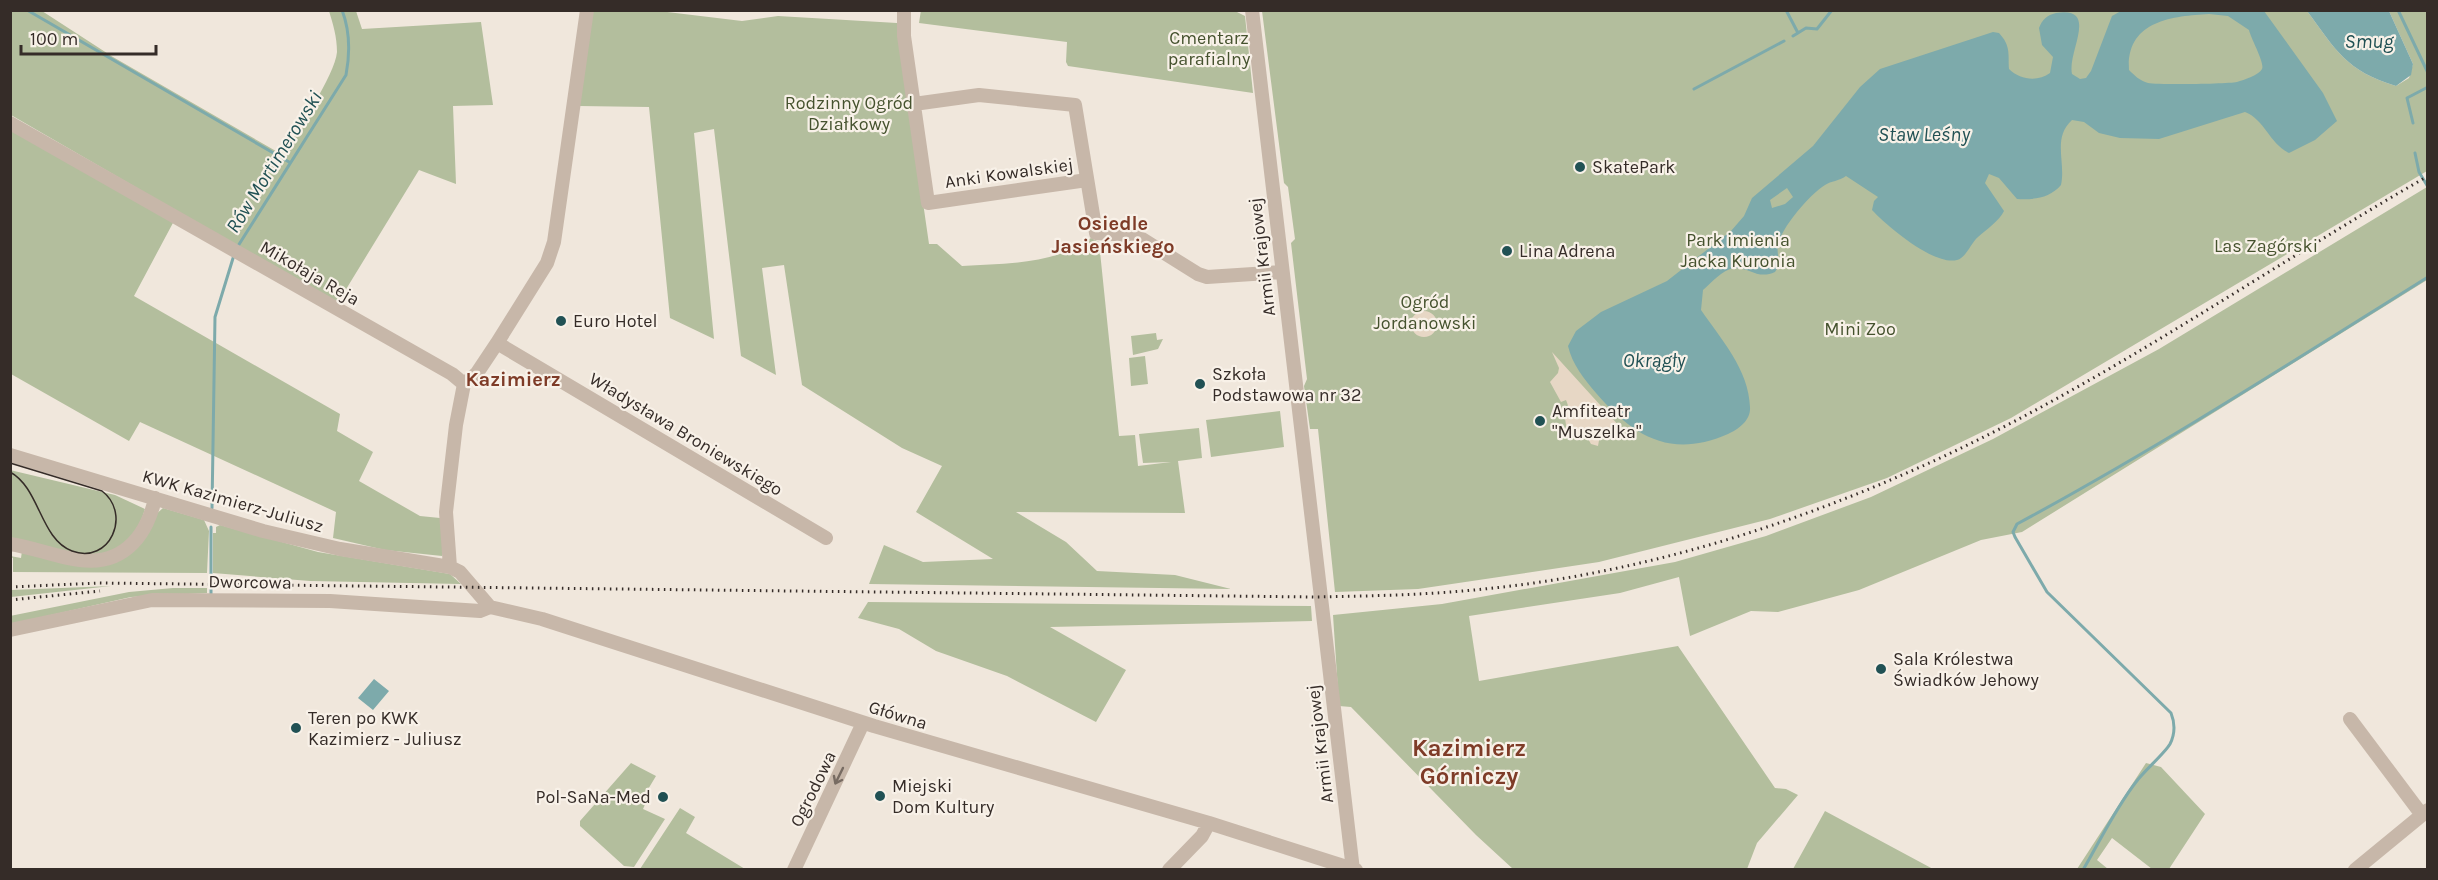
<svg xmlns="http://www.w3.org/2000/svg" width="2438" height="880" font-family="Karla,sans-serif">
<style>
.green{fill:#b3be9d}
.plaza{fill:#e7d7c5}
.water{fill:#7daaab;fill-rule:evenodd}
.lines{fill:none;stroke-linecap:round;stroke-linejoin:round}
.stream{stroke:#7daaab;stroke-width:3}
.minor{stroke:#c7b7a9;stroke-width:14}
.tram{stroke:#352c28;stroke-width:1.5}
.rail{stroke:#352c28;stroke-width:3;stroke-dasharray:1.5 4.5;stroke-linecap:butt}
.oneway{stroke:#776b62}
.poi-dot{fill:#215154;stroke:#f8f1e8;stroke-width:2}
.labels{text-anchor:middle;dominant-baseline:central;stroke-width:4.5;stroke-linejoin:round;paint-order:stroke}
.park-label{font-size:18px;fill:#45522e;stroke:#f8f1e8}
.poi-label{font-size:18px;fill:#352c28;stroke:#f8f1e8;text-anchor:start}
.street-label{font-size:18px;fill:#352c28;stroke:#f8f1e8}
.water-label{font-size:20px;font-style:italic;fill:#215154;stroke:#f8f1e8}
.neighbourhood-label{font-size:20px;font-weight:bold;fill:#7e3b27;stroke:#f8f1e8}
.district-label{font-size:24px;font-weight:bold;fill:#7e3b27;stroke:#f8f1e8}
</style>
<rect width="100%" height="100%" fill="#f0e7dc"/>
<path class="green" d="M11,10L42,11L113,57L281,154C296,134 335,75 337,52C337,37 333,24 329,11H356L362,29L481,22L493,105L453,106L456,184L419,170L337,304L11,115Z
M921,10L1235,11L1245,16L1253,93L1068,66L1066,62L1067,42L919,23Z
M592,11H659L742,21L778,16L897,23L929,244H937L962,266C1006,263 1055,265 1091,238L1099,242L1119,436L1135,435L1138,466L1171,462L1143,463L1139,434L1199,428L1202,458L1178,461L1185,513L1016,512L1066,542L1097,571L1175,575L1231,589L869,584L884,545L923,562L993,559L916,512L942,466L902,448L802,385L784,265L762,268L776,375L741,356L714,129L694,133L714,339L670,318L649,107L579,106Z
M1262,11H2307C2336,50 2346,71 2396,86L2409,78L2413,64L2389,11H2427V171L2011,418L1887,478L1770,519L1599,562L1418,589L1335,592L1318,429H1310L1304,386L1307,379L1291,243L1295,239L1288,187L1284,183Z
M11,129L174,221L134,296L340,414L337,431L373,452L359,481L420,516L440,518L444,547L442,556L385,550L333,538L336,512L140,422L129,441L11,374Z
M2427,187V280L2022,532L1981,540L1859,590L1778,612L1751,611L1690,636L1679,577L1620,593L1469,616L1479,681L1678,646L1775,788L1786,789L1798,795L1757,843L1747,869H1513L1476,835L1351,707L1339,706L1333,615L1442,604L1675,562L1766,536L1871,497L1993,439L2159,349Z
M1156,333L1157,340L1163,339L1158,349L1133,355L1131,336Z
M1145,356L1148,384L1131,386L1129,358Z
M1280,411L1284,447L1211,457L1206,420Z
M10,470L115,495L145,509C124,580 62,552 11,539Z
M163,508L204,520L209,531L207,573L13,572V558L10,556L21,558L22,551L99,565Z
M220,525L318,552L450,574L461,584L310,581L213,573V533H216V527Z
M111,586L11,597V590Z
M173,588H207V593L131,597L11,624L10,616L129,592Z
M868,602L1311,606L1312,621L1050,627L1126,670L1096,722L1007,676L936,651L899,629L858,618Z
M631,763L656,776L647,791L650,794L643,809L665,819L634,867L624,866L580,826V821Z
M2146,763L2161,767L2205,814L2169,869H2152L2112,838L2097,860L2108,869H2077Z
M680,808L695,817L686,833L745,869H640Z
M1825,811L1933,869H1793Z"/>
<path class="plaza" d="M1411 324a13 13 0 1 1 26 0a13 13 0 1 1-26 0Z
M1552,352L1621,428L1607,429L1600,435L1598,446L1591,444L1587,437L1567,432L1564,411L1569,408L1566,400L1561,402L1550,382L1558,373L1559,368Z"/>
<path class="water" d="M2121,11H2264L2323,93L2337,121L2315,140L2289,153C2270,144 2264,119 2245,112L2159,139L2120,138L2099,133L2084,122L2072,120C2052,138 2066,162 2061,185C2050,198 2034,200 2017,199L1999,178L1989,174L1985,183L2004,211C1999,221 1987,229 1978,237C1971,243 1966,258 1957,260C1934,266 1887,226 1872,210L1874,201L1878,197L1846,176C1839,181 1831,181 1825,185C1810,194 1781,228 1778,245C1776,255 1782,262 1775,272C1758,280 1749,267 1734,268C1722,270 1711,283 1703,290L1701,310C1721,339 1749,370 1750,407C1751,420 1739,429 1728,434C1671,459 1634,437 1596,393C1584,379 1572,364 1568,346L1576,331L1601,312L1667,281L1731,231L1744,216L1752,198L1813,146L1860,87L1880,69L1993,32L1999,33C2011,46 2008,54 2009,69C2020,80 2038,82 2050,73L2053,57L2042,45L2039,28C2042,20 2047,15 2056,13C2100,6 2067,52 2072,74L2080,79L2086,78L2091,71L2112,16ZM2209,14L2228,16L2249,30C2251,39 2265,63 2262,69C2259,75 2244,80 2237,82C2227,84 2158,85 2148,83C2140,81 2134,75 2129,70C2126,21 2172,16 2209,14ZM1787,188L1793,197L1785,204L1772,208L1770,200Z
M2307,11H2389L2413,64L2411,75L2396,86C2346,71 2336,50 2307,11Z
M374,679L389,691L373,710L358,698Z"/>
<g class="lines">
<path class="stream" d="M27,10L289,162
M1786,10L1798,33
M2398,10L2428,73
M1793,36L1806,28L1817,29L1832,10
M1694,89L1784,41
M2413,123L2407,98L2428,87
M2415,153L2419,172L2428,187
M238,246L346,75C350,54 350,31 342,10
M212,508L215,317L234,255
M211,597V527
M2083,870C2100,841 2115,809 2136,782C2144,771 2165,753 2170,744C2175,734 2175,723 2171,713L2047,592L2015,537L2013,532L2017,524C2158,448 2292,362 2428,277"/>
<path class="minor" d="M904,10V36L928,203L1087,180
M1252,10L1353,870
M914,104L979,95L1075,105L1096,233L1131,235L1142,239L1198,274L1207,277L1282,272
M10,123L452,374L464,384
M497,343L826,538
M10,455L263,531L340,549L450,567L460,572L490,607L542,619L874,726L1209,823L1356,870
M10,544C52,550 98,579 133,543C144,532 152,514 155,498
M450,567L446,512L456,425L464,384L477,373L497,343L547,263L554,242L587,10
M10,630L152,600L330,601L480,611L490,607
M2350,719L2422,815
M794,870L863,723
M1169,870L1202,836L1209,823
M2355,870L2428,810"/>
<path class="tram" d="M10,463L102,491C132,514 110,565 72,551C40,539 40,488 10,472"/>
<path class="rail" d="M10,587L99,583L1314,597C1371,596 1427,595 1484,589C1647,573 1807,521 1955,451C2117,374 2271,266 2428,176
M10,600L100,591"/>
</g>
<defs><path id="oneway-shaft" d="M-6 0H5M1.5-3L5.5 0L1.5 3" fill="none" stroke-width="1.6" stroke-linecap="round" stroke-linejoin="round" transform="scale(1.5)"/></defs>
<use class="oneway" href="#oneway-shaft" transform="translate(839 776) rotate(116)"/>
<g class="poi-dot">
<circle cx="1580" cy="167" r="6"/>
<circle cx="1507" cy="251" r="6"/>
<circle cx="561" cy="321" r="6"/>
<circle cx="1200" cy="384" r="6"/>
<circle cx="1540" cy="421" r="6"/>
<circle cx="1881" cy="669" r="6"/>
<circle cx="296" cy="728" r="6"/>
<circle cx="880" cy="796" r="6"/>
<circle cx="663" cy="797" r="6"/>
</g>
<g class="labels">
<g class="park-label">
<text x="1209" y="38">Cmentarz<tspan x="1209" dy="21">parafialny</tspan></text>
<text x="849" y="103">Rodzinny Ogród<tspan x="849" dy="21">Działkowy</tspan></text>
<text x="1738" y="240">Park imienia<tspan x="1738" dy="21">Jacka Kuronia</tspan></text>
<text x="2266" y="246">Las Zagórski</text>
<text x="1425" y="302">Ogród<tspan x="1425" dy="21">Jordanowski</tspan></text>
<text x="1860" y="329">Mini Zoo</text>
</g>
<g class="poi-label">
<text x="1592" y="167">SkatePark</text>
<text x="1519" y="251">Lina Adrena</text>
<text x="573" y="321">Euro Hotel</text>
<text x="1212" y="374">Szkoła<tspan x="1212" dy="21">Podstawowa nr 32</tspan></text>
<text x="1552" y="411">Amfiteatr<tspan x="1552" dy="21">"Muszelka"</tspan></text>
<text x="1893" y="659">Sala Królestwa<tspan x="1893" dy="21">Świadków Jehowy</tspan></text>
<text x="308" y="718">Teren po KWK<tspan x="308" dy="21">Kazimierz - Juliusz</tspan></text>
<text x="892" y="786">Miejski<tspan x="892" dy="21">Dom Kultury</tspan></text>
<text x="651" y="797" text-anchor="end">Pol-SaNa-Med</text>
</g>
<g class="street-label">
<text transform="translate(1009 173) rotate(-8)">Anki Kowalskiej</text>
<text transform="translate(1262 257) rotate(-97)">Armii Krajowej</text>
<text transform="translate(310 273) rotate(30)">Mikołaja Reja</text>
<text transform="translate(686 434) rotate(31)">Władysława Broniewskiego</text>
<text transform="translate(233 501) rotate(16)">KWK Kazimierz-Juliusz</text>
<text transform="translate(250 582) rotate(1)">Dworcowa</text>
<text transform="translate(898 715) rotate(17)">Główna</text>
<text transform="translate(1320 744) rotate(-97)">Armii Krajowej</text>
<text transform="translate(813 789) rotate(-64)">Ogrodowa</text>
</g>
<g class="water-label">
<text x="2369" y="41">Smug</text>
<text x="1924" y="134">Staw Leśny</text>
<text transform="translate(274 162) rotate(-58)">Rów Mortimerowski</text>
<text x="1654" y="360">Okrągły</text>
</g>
<g class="neighbourhood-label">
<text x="1113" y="223">Osiedle<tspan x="1113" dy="23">Jasieńskiego</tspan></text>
<text x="513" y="379">Kazimierz</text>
</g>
<g class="district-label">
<text x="1469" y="748">Kazimierz<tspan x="1469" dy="28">Górniczy</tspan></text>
</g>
</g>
<rect width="2438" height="880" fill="none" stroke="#352c28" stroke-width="24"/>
<path d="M21 45v9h135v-9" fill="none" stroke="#352c28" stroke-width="3"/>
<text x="30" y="45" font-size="18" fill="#352c28" stroke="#f8f1e8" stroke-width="4.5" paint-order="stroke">100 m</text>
</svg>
